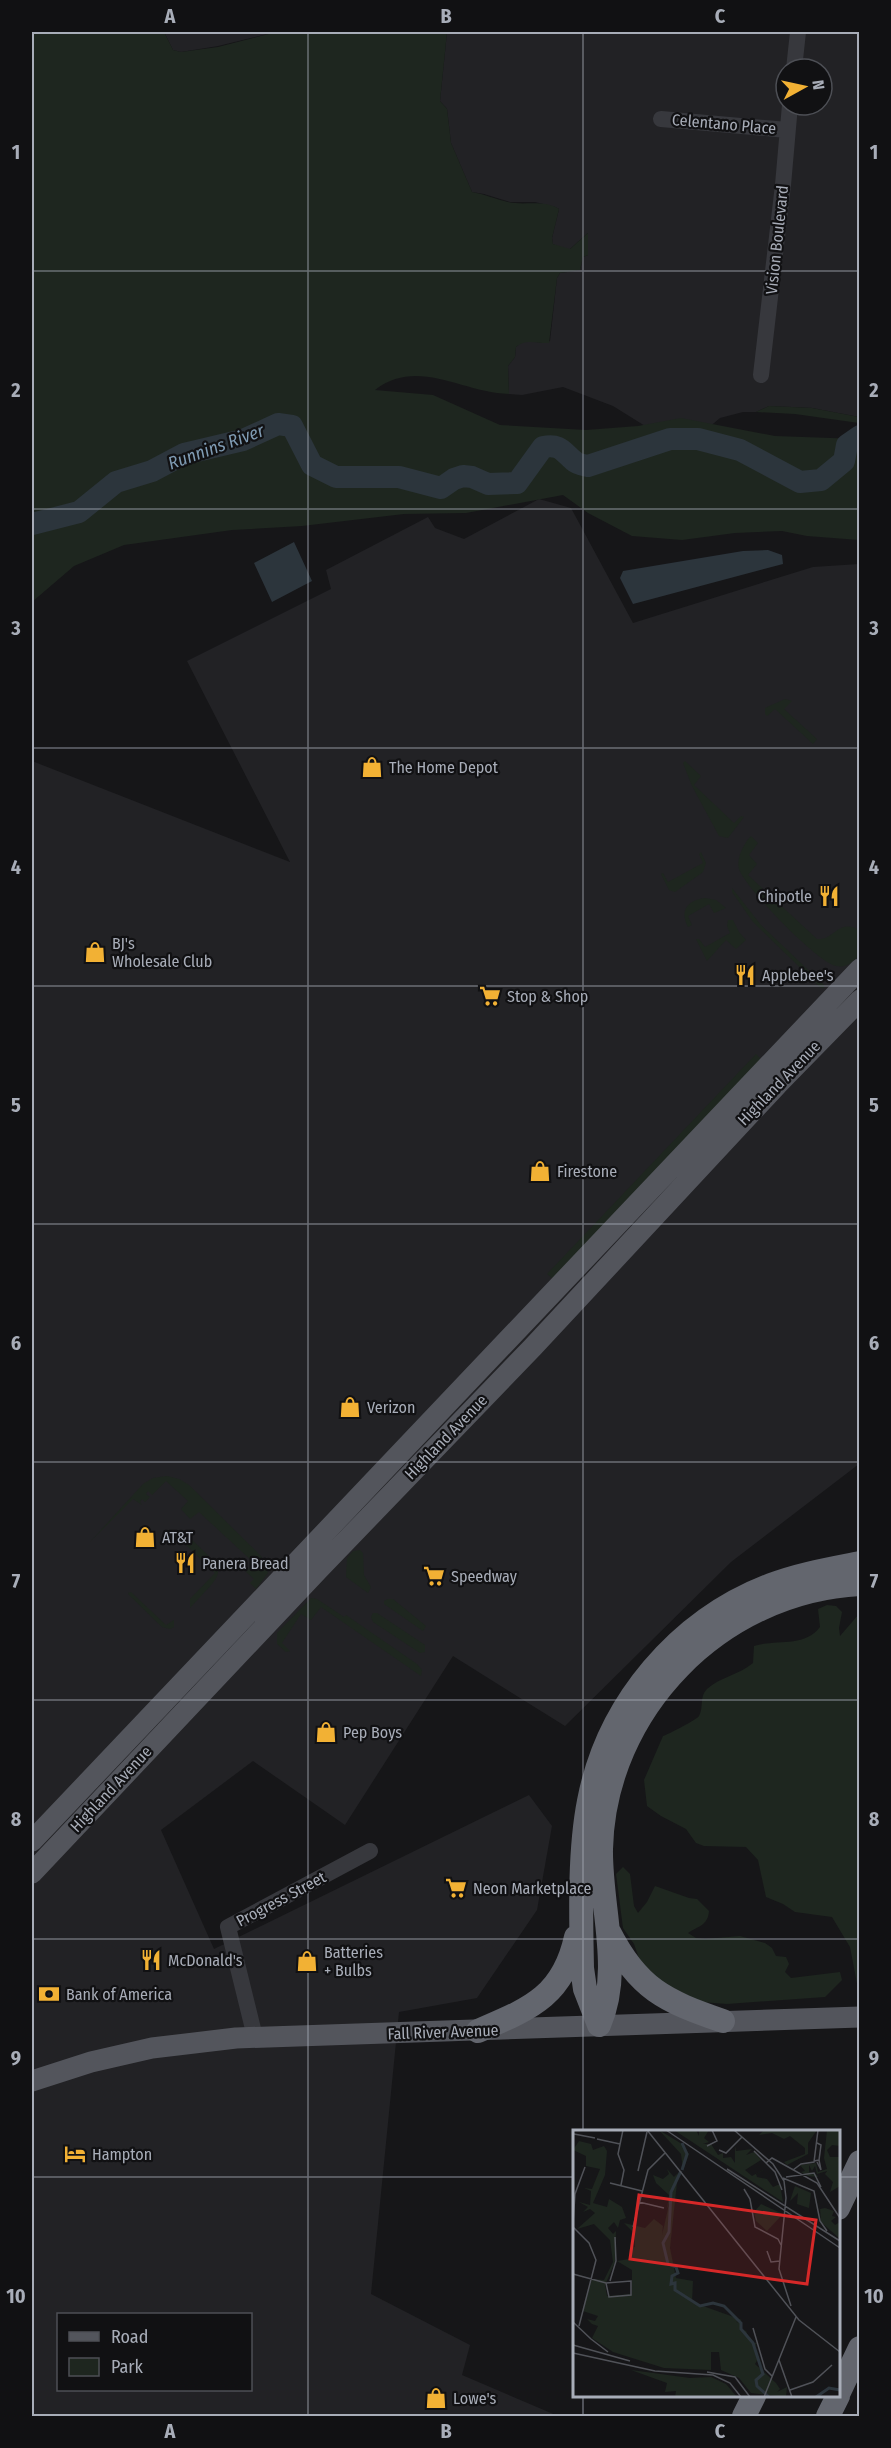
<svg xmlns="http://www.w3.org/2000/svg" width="891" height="2448" font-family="'Fira Sans Condensed',sans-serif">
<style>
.built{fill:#222225;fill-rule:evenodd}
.green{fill:#1e261f}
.water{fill:#2c353c}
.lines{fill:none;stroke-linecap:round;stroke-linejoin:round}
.river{stroke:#2c353c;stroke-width:22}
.minor{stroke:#37383d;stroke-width:16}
.major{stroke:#53555c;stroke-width:21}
.highway{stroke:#63666e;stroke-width:24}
.grid{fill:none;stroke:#a8adb8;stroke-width:1.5;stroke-opacity:0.55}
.labels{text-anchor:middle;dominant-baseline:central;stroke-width:4.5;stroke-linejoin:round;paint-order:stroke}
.street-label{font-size:16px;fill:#a8adb8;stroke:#111113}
.poi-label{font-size:16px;fill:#a8adb8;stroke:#111113;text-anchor:start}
.water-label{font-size:18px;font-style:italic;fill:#7f9bb3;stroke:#111113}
.inset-river{fill:none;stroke:#2c353c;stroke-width:3}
.inset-road{fill:none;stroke:#505258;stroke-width:1.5}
.view{fill:#d62828;fill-opacity:0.15;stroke:#d62828;stroke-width:3}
.inset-edge{fill:none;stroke:#a8adb8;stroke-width:3}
.neatline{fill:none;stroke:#a8adb8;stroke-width:2}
.grid-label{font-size:20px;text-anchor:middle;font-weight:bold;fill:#a8adb8}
</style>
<rect width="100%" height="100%" fill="#161618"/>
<path class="built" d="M164,32H276L218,46L181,52L173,50Z
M447,32H859V417L812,408L769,406L756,412H743L720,418L702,433L658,434L613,406L563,387L522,395L509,394L508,366L515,357L516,347L521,342L527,341L545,343L550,341L557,278L560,273L580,270L583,257L588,255V233L570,249H563L553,244L552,238L559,209L555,207L535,202H510L484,194L472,192L451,143L447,109L440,101ZM786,69H822V105H786Z
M539,499L571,508L633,623L813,567L859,564V1464L731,1562L565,1726L453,1656L345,1825L253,1761L161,1830L214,1949L529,1795L552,1826L537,1910L477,1998L399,2012L371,2294L470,2345L462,2375L558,2416H32V761L290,862L187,661L331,589L326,570L428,517L435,528L464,539ZM58,2314H250V2390H58Z"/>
<path class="green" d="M32,32H164L173,50L181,52L218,47L276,32H447L440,101L447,109L451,143L472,192C484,194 495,199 508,202C524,206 544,199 559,209L552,238L553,244L570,249L588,233V255L583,257L580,270L560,273L557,278L549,343C538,344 526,338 516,347L515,357L508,366L509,394C462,393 418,357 375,390L433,395L500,425L586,430L638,426L681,418L775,436L859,439V540L807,536L782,531L735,533L682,540L632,536L588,513L563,495L466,513L404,514L302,526L232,530L124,545L74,566L32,602Z
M769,406L812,408L859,417V423L795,414L756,412Z
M785,699L792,701L784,709L817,739L813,744L775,709L767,716L765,714V708Z
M685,761L701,776L694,785L734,823L741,816L744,817L728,838L719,836L692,786L683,763Z
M751,836L758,843L749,855L757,864L748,875L817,939C834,941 838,918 859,930V955C852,963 847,968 836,966C818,963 745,888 739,869C736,859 744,843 751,836Z
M701,852L706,863L703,872L675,892L669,890L661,874L663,873L668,882L703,863L699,854Z
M732,888L761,925L824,985V988H821L753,922L732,892Z
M705,898L716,900L726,908L714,913L709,904L688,916L692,925L688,927C679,910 688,900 705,898Z
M728,920H733L739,932L746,940L736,949L726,940L707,961L696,939H699L705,947L730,933L727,926Z
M756,1054L761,1059L553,1279L547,1274Z
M167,1476L179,1479L189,1485L260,1555L265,1561L268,1573L256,1589L250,1583L254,1579L246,1572L254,1563L199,1512L190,1519L181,1509L188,1501L166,1481L152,1495L148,1491L146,1494L150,1497L145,1502L142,1499L140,1502L142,1505L133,1499L90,1542L143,1484L153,1478Z
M189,1537C229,1575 226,1568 190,1608V1599L215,1573L184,1543Z
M360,1550L363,1553L364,1575L371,1587L368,1593L346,1577L347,1558L353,1551Z
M131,1592L166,1625L174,1620V1627L170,1629L162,1627L129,1595L128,1593Z
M311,1598L317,1599L344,1617L346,1615L417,1664L422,1670L421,1676L321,1607L311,1620L301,1614L282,1643L290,1651L286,1652L277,1644V1633Z
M388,1599H393L426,1626L423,1631L384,1604V1601Z
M827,1605L836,1606L842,1612L839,1628L840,1636L859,1614V1994L850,1947L832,1917L795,1912L783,1904L766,1897L758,1860L746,1847L704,1846L696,1843L686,1829L661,1816L647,1806L644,1780L663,1736C667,1735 698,1719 699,1716C704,1707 699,1697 707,1689C720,1677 739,1675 753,1663L754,1646C776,1639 804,1648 820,1627L818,1609Z
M373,1613H377L425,1645V1652L420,1653L373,1622L371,1617Z
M623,1867L630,1874L634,1906L638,1913L647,1902L655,1886L689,1898L697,1899L709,1911C708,1925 699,1926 688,1933L696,1938L705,1939L740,1936L765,1943L772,1948L776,1956L786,1957L789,1964L785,1972L791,1978L840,1972L842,1980L825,1997L727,2004L701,2002L649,1976L640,1961L634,1944L623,1928L616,1874Z"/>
<path class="water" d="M294,542L312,581L272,602L254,563Z
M768,550L782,555L783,564L633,604L620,578L623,571L743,551Z"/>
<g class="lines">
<path class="river" d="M32,524L79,512L116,482L152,471L184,454L243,440L278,424L292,426L312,465L336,477H399L441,488L454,479L463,476L472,477L488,484L517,483L543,447C561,444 562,451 574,461C577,464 584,465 588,466L670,439H698L740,450L800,482L821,480L844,461L847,445L860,436"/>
<path class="minor" d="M794,69L798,32
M661,119L787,130
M761,375L783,185L790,105
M255,2037L228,1927L370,1851"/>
<path class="major" d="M32,1841L860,969
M32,1873L319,1569L533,1347L777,1085L860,1000
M32,2081L91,2062L152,2048L236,2038L860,2017"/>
<path class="highway" d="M609,1932C638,1989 665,2001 723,2021
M599,2025L585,1989L582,1968C581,1916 579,1852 589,1801C608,1703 679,1620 771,1585C800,1574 830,1569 860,1563
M599,2025C623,1970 600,1907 601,1849C604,1710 720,1591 860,1584
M478,2031C529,2009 563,1997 576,1937
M838,2208L860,2162
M838,2394L860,2348
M744,2416L754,2396
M828,2416L838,2396"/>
</g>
<path class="grid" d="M308,32V2416M583,32V2132M32,271H860M32,509H860M32,748H860M32,986H860M32,1224H860M32,1462H860M32,1700H860M32,1939H860M32,2177H574M838,2177H860M583,2396V2416"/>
<defs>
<symbol id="shop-bare" viewBox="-9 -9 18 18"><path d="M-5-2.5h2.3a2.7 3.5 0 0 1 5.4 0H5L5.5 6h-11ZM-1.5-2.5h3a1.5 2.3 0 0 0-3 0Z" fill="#f2b134" stroke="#111113" stroke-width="2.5" paint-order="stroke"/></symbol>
<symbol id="restaurant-bare" viewBox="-9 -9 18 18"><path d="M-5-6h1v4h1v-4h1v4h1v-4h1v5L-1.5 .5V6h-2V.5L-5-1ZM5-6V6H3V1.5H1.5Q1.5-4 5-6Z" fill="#f2b134" stroke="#111113" stroke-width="2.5" paint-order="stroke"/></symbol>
<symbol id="supermarket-bare" viewBox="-9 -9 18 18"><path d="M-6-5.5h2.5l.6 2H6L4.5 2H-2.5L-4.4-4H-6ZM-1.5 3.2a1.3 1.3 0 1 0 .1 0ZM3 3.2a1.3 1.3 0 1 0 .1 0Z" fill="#f2b134" stroke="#111113" stroke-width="2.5" paint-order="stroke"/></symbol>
<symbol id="bank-bare" viewBox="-9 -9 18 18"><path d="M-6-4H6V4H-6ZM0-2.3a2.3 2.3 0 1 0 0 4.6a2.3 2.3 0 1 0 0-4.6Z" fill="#f2b134" stroke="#111113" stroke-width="2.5" paint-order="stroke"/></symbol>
<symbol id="hotel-bare" viewBox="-9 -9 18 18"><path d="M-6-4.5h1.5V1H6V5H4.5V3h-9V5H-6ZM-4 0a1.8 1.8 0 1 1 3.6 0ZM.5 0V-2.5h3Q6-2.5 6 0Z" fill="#f2b134" stroke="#111113" stroke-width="2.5" paint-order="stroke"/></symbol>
</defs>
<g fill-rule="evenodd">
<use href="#shop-bare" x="357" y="752" width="30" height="30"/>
<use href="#restaurant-bare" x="814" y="881" width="30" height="30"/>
<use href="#shop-bare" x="80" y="937" width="30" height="30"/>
<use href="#restaurant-bare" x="730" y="960" width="30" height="30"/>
<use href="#supermarket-bare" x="475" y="981" width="30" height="30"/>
<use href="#shop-bare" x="525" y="1156" width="30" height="30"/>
<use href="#shop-bare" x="335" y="1392" width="30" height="30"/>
<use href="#shop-bare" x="130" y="1522" width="30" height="30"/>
<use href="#restaurant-bare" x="170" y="1548" width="30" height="30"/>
<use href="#supermarket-bare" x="419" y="1561" width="30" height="30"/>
<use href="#shop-bare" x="311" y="1717" width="30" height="30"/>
<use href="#supermarket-bare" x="441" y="1873" width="30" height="30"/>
<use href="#restaurant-bare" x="136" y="1945" width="30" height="30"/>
<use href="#shop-bare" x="292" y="1946" width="30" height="30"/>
<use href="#bank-bare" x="34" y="1979" width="30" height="30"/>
<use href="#hotel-bare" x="60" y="2139" width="30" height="30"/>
<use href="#shop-bare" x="421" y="2383" width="30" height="30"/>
</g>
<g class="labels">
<g class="street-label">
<text transform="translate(724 124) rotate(5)">Celentano Place</text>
<text transform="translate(777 240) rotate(-84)">Vision Boulevard</text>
<text transform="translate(779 1083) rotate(-46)">Highland Avenue</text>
<text transform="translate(446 1437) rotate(-46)">Highland Avenue</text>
<text transform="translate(111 1789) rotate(-47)">Highland Avenue</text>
<text transform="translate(281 1899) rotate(-28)">Progress Street</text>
<text transform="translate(443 2032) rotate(-2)">Fall River Avenue</text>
</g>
<g class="poi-label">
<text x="389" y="767">The Home Depot</text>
<text x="812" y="896" text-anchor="end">Chipotle</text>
<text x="112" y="943">BJ's<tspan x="112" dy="18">Wholesale Club</tspan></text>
<text x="762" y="975">Applebee's</text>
<text x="507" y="996">Stop &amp; Shop</text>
<text x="557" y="1171">Firestone</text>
<text x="367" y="1407">Verizon</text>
<text x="162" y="1537">AT&amp;T</text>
<text x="202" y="1563">Panera Bread</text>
<text x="451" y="1576">Speedway</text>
<text x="343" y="1732">Pep Boys</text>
<text x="473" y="1888">Neon Marketplace</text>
<text x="324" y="1952">Batteries<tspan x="324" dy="18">+ Bulbs</tspan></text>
<text x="168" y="1960">McDonald's</text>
<text x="66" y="1994">Bank of America</text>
<text x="92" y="2154">Hampton</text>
<text x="453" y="2398">Lowe's</text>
</g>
<g class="water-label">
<text transform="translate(216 447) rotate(-20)">Runnins River</text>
</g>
</g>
<g transform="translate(573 2130)">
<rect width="267" height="267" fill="#161618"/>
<path d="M86,0L109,14L116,24L110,40L108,24ZM101,0H123L126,6V0H136L131,8L136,12L130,14H138L145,25L150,23V28L158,27L162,33V16L163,21L179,19L173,25L181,22L188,30L172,40L179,46L194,38L183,44L184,47L194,49L200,57L207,54L210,72ZM191,0H244L235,13V24L214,35L211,32L232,24V18L217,6L211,9L199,3L186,5ZM254,0H267V16L259,15L254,20L257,27H267V56L257,62L260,52L252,44L254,41L244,44L242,36L239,41L236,35V42L244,45L245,47L235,46L228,42L232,41L227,35L243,33L245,42L254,39L251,28ZM6,11L18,14L20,20L31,16L34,21L32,45L20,73L34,77L36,69L49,77L53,88L47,90L45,98L41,92L35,98L40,104L43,101L42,132L32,155L34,166L59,164V140L44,131L56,129L57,118L62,117L61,103L51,93L72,98L81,89L90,96L89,105L97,70L94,79L96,65L83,53L80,45L90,49L96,44L94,39L101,47L105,43L97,118L103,148L120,151L119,172L169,190L163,192L168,193V199L173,201L178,213H184L181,218L186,227L182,234L203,253L207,259L204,262L214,257L213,267L178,263L166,248L148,240L146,222H138V240L91,238L40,222L19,208L25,196L19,194L14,189L22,191L25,186L10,181L19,149L31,150L40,132L37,110L21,94L4,99L22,83L17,79L10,82L15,77L6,72L17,75L18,61L11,58L19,59L27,39L13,36V26L0,20ZM222,56L238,63L236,78L224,74L225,63L217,71ZM188,74L210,84L194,101L183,91L181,82ZM252,78L261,81L259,86L263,87L258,91L262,95L267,92V109L248,92L247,79ZM58,240L117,248L138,247L153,254L164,267H102L103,261L92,262L94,253Z" fill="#1e261f"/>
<path class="inset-river" d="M109,13L114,24L109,40M108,41L98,62L96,102L90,113L95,134L103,137L105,143L99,146L98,154L102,153V160L127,176L140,173L151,176L168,193V199L180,213L190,244L183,250L184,256L196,267M243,267L256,258L267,260"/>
<path class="inset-road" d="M74,0L226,190L267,222M93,0L267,118M161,0L200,34L211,51L213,68L206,139L218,176M1,4L22,8M24,9L47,14M134,16L144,11L139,0M146,20L153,23L169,7M181,21L202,42L209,60M241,31L246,30L248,15L244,13M244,32L248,40L246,30M193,33L199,28L244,53L267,88M154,39L267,111M220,40L228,34L241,32L245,0M65,41L74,2M213,47L241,43L248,57M210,48L241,61L247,91L254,101M37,53L69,61M48,55L51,40L45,24L50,0M171,59L177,69L182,97L205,109L208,115M66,72L91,78M0,93L2,64L12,37M0,97L16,113L23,130L6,196M60,97L75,40L92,23M194,121L198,132L207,131M0,144L33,153L58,151V165L36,167L33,153M37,151L43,131L42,107M0,192L18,209M180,198L192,239L199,246M18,209L35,222M0,215L57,231M0,223L82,241L140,245L157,253L168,267M206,230L219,267M134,242L162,247L177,267M217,260L240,252L259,235M191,267L223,187"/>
<path class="view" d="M66,65L243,90L234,154L57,129Z"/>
<rect width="267" height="267" class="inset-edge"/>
</g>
<rect width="891" height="2448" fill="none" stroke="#111113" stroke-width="66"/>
<rect x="57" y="2313" width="195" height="78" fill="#111113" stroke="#4d4f55" stroke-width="1.5"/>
<rect x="69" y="2332" width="30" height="9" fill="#53555c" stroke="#4d4f55" stroke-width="1.5"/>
<text x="111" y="2343" font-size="18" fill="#a8adb8">Road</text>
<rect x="69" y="2358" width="30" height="18" fill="#1e261f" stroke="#4d4f55" stroke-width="1.5"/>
<text x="111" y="2373" font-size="18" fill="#a8adb8">Park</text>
<g transform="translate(804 87) rotate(82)"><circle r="28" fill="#111113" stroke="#4d4f55" stroke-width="1.5"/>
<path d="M0-4.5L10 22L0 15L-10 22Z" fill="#f2b134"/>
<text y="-9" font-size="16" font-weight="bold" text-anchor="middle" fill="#a8adb8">N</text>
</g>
<rect x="33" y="33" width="825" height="2382" class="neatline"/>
<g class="grid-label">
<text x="170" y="23">A</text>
<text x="446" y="23">B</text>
<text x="720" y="23">C</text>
<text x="16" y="159">1</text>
<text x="874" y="159">1</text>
<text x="16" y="397">2</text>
<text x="874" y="397">2</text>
<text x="16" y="635">3</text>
<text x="874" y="635">3</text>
<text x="16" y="874">4</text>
<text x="874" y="874">4</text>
<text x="16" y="1112">5</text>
<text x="874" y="1112">5</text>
<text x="16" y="1350">6</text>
<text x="874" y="1350">6</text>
<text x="16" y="1588">7</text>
<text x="874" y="1588">7</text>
<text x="16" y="1826">8</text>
<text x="874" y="1826">8</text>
<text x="16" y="2065">9</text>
<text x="874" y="2065">9</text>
<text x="16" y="2303">10</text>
<text x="874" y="2303">10</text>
<text x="170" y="2438">A</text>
<text x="446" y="2438">B</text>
<text x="720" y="2438">C</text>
</g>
</svg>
